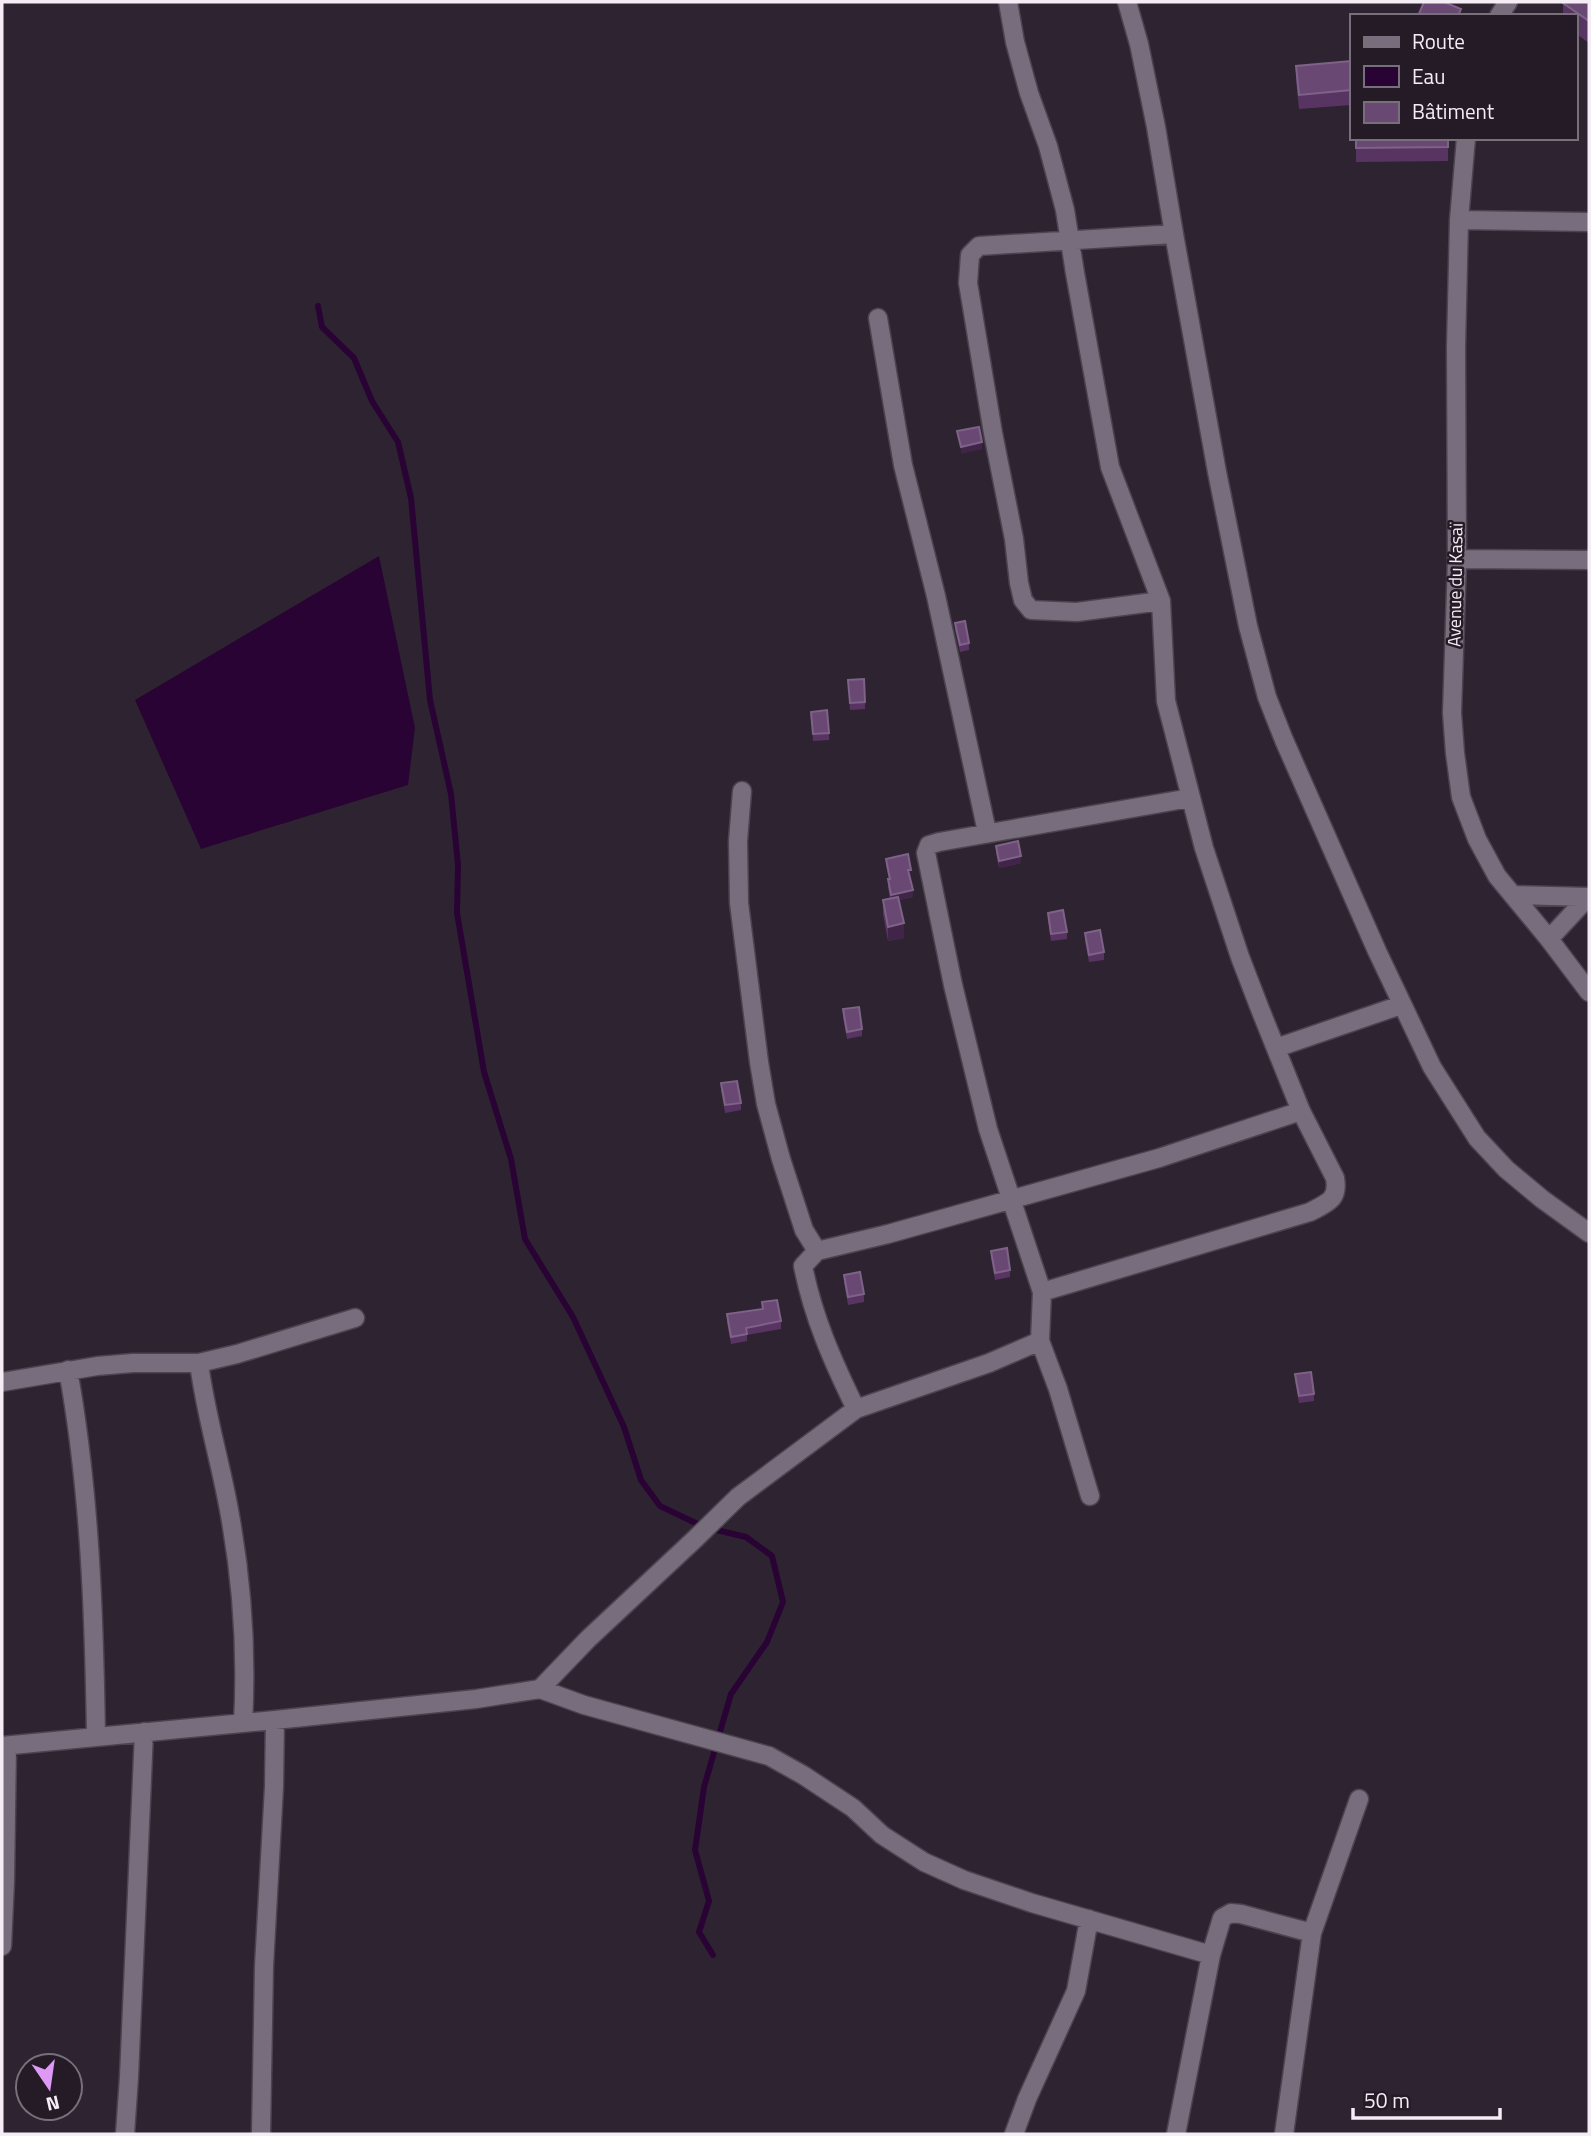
<svg xmlns="http://www.w3.org/2000/svg" width="1591" height="2136" font-family="'Titillium Web',sans-serif">
<style>
.water{fill:#290334}
.lines{fill:none;stroke-linecap:round;stroke-linejoin:round}
.stream{stroke:#290334;stroke-width:6}
.street-casing{stroke:#4b434e;stroke-width:21}
.street{stroke:#786d7c;stroke-width:18}
.wall{fill:#583463}
.shaded-wall{fill:#402548}
.building{fill:#694873;stroke:#7e6287;stroke-width:2}
.labels{text-anchor:middle;dominant-baseline:central;stroke-width:5;stroke-linejoin:round;paint-order:stroke}
.street-label{font-size:18px;fill:#f4edf6;stroke:#241b27}
</style>
<rect width="100%" height="100%" fill="#2e2431"/>
<path class="water" d="M379,556L415,728L408,785L201,849L135,700Z"/>
<g class="lines">
<path class="stream" d="M318,306L322,327L354,358L372,401L398,442L411,498L430,700L451,794L458,865L457,913L484,1072L511,1159L525,1239L573,1317L624,1427L641,1480L660,1506L704,1527L746,1537L772,1556L783,1602L767,1642L731,1694L704,1787L695,1850L709,1901L699,1932L713,1955"/>
<defs>
<path id="street" d="M1008,2L1015,42L1029,93L1048,146L1065,210L1075,273L1110,467L1161,601L1166,701L1204,848L1240,957L1260,1009L1301,1111L1335,1178C1339,1200 1327,1203 1310,1212L1042,1292
M1127,2L1139,44L1156,127L1174,234L1217,472L1248,626L1267,697L1284,740L1377,951L1432,1067L1477,1138L1506,1169L1542,1199L1589,1233
M1499,16L1508,2
M1466,138L1459,220L1456,348L1457,559L1452,713L1455,753L1461,797L1477,839L1497,876L1549,939L1589,992
M1459,220L1589,222
M878,318L903,465L936,596L987,832
M1457,559L1589,560
M1161,601L1077,612L1031,610L1023,600L1019,583L1014,539L993,433L968,283L970,255L979,246L1174,234
M742,791L738,841L739,903L759,1062L766,1104L781,1159L804,1230L817,1251
M1514,895L1589,897
M1549,939L1588,897
M1276,1048L1401,1005
M199,1363C205,1412 220,1460 229,1510C242,1580 247,1652 243,1723
M68,1370C90,1491 94,1613 96,1736
M2,1382L97,1366L133,1363H199L237,1354L355,1318
M856,1409C833,1362 813,1317 803,1266L817,1251L888,1234L1159,1158L1301,1111
M1090,1496L1058,1389L1040,1341L1042,1292L988,1129L953,985L926,853L929,845L939,842L1190,798
M540,1689L588,1639L695,1539L738,1497L856,1409L989,1363L1040,1341
M2,1746L275,1720L476,1699L540,1689L584,1705L769,1756L803,1775L853,1808L882,1835L924,1862L964,1880L1032,1903L1211,1955L1222,1918L1231,1913L1241,1914L1312,1933
M2,1946L5,1881L7,1746
M125,2134L129,2077L144,1732
M261,2134L264,1966L274,1787L275,1720
M1014,2134L1027,2099L1076,1991L1089,1919
M1176,2134L1211,1955
M1284,2134L1312,1933L1359,1799"/>
</defs>
<use href="#street" class="street-casing"/>
<use href="#street" class="street"/>
</g>
<path class="wall" d="M1589,2V43L1575,33V16H1563V3Z
M1351,61V105L1299,109L1296,80V66Z
M1356,138H1448V161L1356,162Z
M955,623L969,643V650L960,652L955,630Z
M848,680L865,702V709L850,710Z
M811,712L829,733V740L813,741Z
M996,846L1021,863L999,868L996,853Z
M886,859L911,877H910L913,897L899,900L904,938L888,941L883,914V900L890,898L888,887V879H889L886,866Z
M1048,913L1067,932V939L1051,941L1048,920Z
M1085,933L1104,952V960L1089,962L1085,941Z
M843,1009L862,1029V1036L847,1039L843,1017Z
M721,1083L741,1103V1110L725,1113L721,1090Z
M991,1251L1010,1270V1277L995,1280L991,1258Z
M844,1275L864,1294V1302L848,1305L844,1282Z
M762,1302L781,1321V1329L747,1335V1341L731,1344L727,1322V1314L762,1309Z
M1295,1374L1314,1394V1401L1299,1403L1295,1381Z"/>
<path class="shaded-wall" d="M982,442V449L961,454V447Z
M1021,856V863L999,868V861Z
M913,890V897L891,902V895Z
M904,923V938L888,941V927Z"/>
<path class="building" d="M1424,2H1444L1461,9L1458,16H1418Z
M1564,2H1589V21L1563,3Z
M1351,61V90L1299,95L1296,66Z
M1356,138H1448V147L1356,148Z
M979,427L982,442L961,447L957,431Z
M965,621L969,643L960,645L955,623Z
M864,679L865,702L850,703L848,680Z
M827,710L829,733L813,734L811,712Z
M1018,841L1021,856L999,861L996,846Z
M908,854L911,870H908L913,890L891,895L888,879H890L886,859Z
M898,897L904,923L888,927L883,900Z
M1063,910L1067,932L1051,934L1048,913Z
M1100,930L1104,952L1089,955L1085,933Z
M859,1007L862,1029L847,1032L843,1009Z
M737,1081L741,1103L725,1105L721,1083Z
M1007,1248L1010,1270L995,1273L991,1251Z
M860,1272L864,1294L848,1297L844,1275Z
M777,1300L781,1321L746,1328L747,1334L731,1337L727,1314L763,1309L762,1302Z
M1311,1372L1314,1394L1299,1396L1295,1374Z"/>
<g class="labels">
<g class="street-label">
<text transform="translate(1455 585) rotate(-89)">Avenue du Kasaï</text>
</g>
</g>
<rect width="1591" height="2136" fill="none" stroke="#f4edf6" stroke-width="7"/>
<rect x="1350" y="14" width="228" height="126" fill="#241b27" stroke="#776f7a" stroke-width="2"/>
<rect x="1364" y="37" width="35" height="10" fill="#786d7c" stroke="#776f7a" stroke-width="2"/>
<text x="1412" y="49" font-size="21" fill="#f4edf6">Route</text>
<rect x="1364" y="66" width="35" height="21" fill="#290334" stroke="#776f7a" stroke-width="2"/>
<text x="1412" y="84" font-size="21" fill="#f4edf6">Eau</text>
<rect x="1364" y="102" width="35" height="21" fill="#694873" stroke="#776f7a" stroke-width="2"/>
<text x="1412" y="119" font-size="21" fill="#f4edf6">Bâtiment</text>
<g transform="translate(49 2087) rotate(167)"><circle r="33" fill="#241b27" stroke="#776f7a" stroke-width="2"/>
<path d="M0-5L12 26L0 18L-12 26Z" fill="#dd99f3"/>
<text y="-10" font-size="19" font-weight="bold" text-anchor="middle" fill="#f4edf6">N</text>
</g>
<path d="M1353 2108v10h147v-10" fill="none" stroke="#f4edf6" stroke-width="3.5"/>
<text x="1364" y="2108" font-size="21" fill="#f4edf6" stroke="#241b27" stroke-width="5" paint-order="stroke">50 m</text>
</svg>
